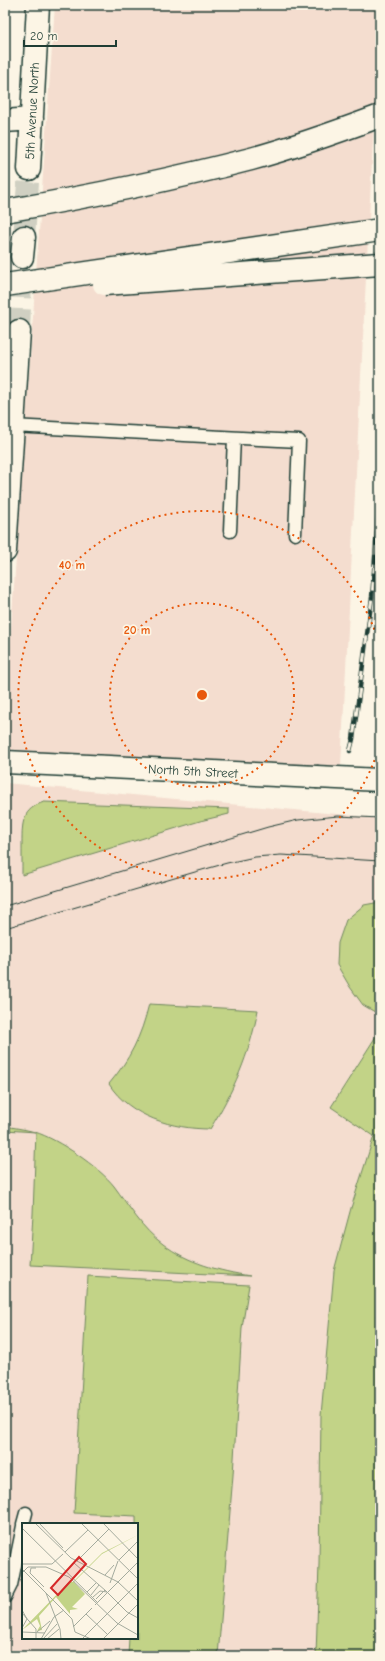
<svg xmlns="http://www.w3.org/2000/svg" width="385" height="1661" font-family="'Comic Neue',sans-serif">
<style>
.built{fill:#f4ddcf;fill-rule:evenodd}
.green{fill:#c2d387;stroke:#70885e}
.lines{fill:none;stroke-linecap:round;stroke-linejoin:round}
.tertiary-tunnel{stroke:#d0d0c2;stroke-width:22;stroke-dasharray:22 11;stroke-linecap:butt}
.service-casing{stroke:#1f3d34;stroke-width:15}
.tertiary-casing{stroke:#1f3d34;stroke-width:25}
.service{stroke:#fcf5e5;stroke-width:12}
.tertiary{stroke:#fcf5e5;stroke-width:22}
.tram{stroke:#1f3d34;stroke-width:1}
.rail-casing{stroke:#1f3d34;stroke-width:4.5}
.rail{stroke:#fcf5e5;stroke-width:3;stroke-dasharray:9;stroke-linecap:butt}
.tertiary-bridge-casing{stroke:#1f3d34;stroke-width:25;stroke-linecap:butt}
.motorway-bridge-casing{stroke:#1f3d34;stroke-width:25;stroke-linecap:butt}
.tertiary-bridge{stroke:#fcf5e5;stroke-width:22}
.motorway-bridge{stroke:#fcf5e5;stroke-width:22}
.ring{fill:none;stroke:#e8590c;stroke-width:2;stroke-dasharray:2 4}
.labels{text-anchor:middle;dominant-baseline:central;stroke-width:3.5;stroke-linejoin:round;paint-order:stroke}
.street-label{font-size:13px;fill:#1f3d34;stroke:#fcf5e5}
.inset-road{fill:none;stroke:#a4ab9e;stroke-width:1}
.view{fill:#d62828;fill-opacity:0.15;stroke:#d62828;stroke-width:2}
.inset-edge{fill:none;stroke:#1f3d34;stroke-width:2}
.centre{fill:#e8590c;stroke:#fcf5e5;stroke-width:2}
.ring-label{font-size:12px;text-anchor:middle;font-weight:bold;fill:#e8590c;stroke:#fcf5e5;stroke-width:3.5;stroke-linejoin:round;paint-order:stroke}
</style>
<rect width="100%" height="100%" fill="#fcf5e5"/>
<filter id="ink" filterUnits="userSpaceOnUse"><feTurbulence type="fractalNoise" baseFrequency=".025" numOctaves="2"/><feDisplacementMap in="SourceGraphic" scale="8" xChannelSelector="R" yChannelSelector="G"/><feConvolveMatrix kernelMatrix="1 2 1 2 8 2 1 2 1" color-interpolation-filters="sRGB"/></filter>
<g filter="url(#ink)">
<path class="built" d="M55,5H380L340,785L5,753V713Z
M5,39L10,58V79L5,85Z
M5,783L380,818V1656H5ZM23,1524H137V1638H23Z"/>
<path class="green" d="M44,802L229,809V814L200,821L22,875C22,864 22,853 22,843C22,823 22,809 44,802Z
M380,902V1015L363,1005L350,987L337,965L338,943L346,920L364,905Z
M149,1004L258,1010C249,1056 234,1090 210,1129C173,1129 130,1117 109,1084C130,1059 141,1037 149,1004Z
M380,1030V1656H316L319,1564L321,1415L334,1271L351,1208L374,1136L331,1107Z
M5,1126C15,1128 25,1129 35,1132C58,1139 99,1167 114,1186C129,1206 142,1229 163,1244C188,1263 219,1271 250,1276L30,1265L33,1214L36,1132L5,1130Z
M88,1276L249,1285L242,1328L233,1475L218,1656H128L129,1638H137L136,1516L74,1513Z"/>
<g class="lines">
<path class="tertiary-tunnel" d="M24,237L29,169
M19,331L22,257"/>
<defs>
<path id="service" d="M12,426L299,441L295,534
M230,531L234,438
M23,1524L26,1513
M5,1597L11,1585L23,1526"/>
<path id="tertiary" d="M5,121L32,119
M29,169L38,5
M22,257L24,237
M5,551L19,331
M5,762L316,777"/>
</defs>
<use href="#service" class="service-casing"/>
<use href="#tertiary" class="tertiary-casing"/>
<use href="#service" class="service"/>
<use href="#tertiary" class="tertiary"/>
<path class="tram" d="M5,906L268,827L298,820L338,816L380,818
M5,928L195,872L227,863L255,857L281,855L380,861"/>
<defs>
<path id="rail" d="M350,751L353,739L372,597L380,492"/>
</defs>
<use href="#rail" class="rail-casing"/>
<use href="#rail" class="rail"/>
<defs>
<path id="tertiary-bridge" d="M316,777L380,780"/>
<path id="motorway-bridge" d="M5,211C87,197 170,180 251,159C295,147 337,132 380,116
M104,284L380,264
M5,285L380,230"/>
</defs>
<use href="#tertiary-bridge" class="tertiary-bridge-casing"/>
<use href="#motorway-bridge" class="motorway-bridge-casing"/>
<use href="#tertiary-bridge" class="tertiary-bridge"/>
<use href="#motorway-bridge" class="motorway-bridge"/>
</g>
</g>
<g class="ring">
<circle cx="202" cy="695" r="92"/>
<path d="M380 743A184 184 0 1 1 380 647"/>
</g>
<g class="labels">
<g class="street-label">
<text transform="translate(32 111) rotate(-87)">5th Avenue North</text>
<text transform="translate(193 771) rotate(3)">North 5th Street</text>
</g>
</g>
<g transform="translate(22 1523)">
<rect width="116" height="116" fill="#fcf5e5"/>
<path d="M116,12L80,31L52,59L63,71L50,84L56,86L48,87V91L34,74L17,93L20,107L15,108L18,103L15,96L0,107L48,58L51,59L80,30Z" fill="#c2d387"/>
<path class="inset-road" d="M13,0L49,35L96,59M17,0L41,25M59,0L116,56M81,0L116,36M0,5L76,80M43,29L66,7M97,37L116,18M55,38L87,6M52,40L84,68M0,41H30L41,31M14,45H9L8,50L22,64M0,46L50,96L53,109L69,116M0,50L6,44H24L47,54L95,100L116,112M83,52L92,42M0,59V87L5,96L0,105M96,59L116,78M88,60L96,38M84,68L105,89L116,95M65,69L74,60M24,70L38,106L39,116M69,72L77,62M71,74L78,68L85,69M74,76L83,67M73,82L116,39M0,90L14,106V116M64,91L85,111M32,94L42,87M51,104L70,85M0,109L23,110M15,109L28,98M19,116L32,94M21,116L35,101M25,116L37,106M60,116L116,60M81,116L116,81"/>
<path class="view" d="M57,34L64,41L36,72L29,65Z"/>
<rect width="116" height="116" class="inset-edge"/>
</g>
<circle cx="202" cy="695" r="6" class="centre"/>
<g class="ring-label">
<text x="72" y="569">40 m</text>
<text x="137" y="634">20 m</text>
</g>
<rect width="385" height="1661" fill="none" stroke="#fcf5e5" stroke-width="20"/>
<rect x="10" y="10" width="365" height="1641" fill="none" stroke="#1f3d34" stroke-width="1.5" filter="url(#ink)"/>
<path d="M24 40v6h92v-6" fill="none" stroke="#1f3d34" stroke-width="2"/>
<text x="30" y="40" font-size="12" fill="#1f3d34" stroke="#fcf5e5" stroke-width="3" paint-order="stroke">20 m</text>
</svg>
